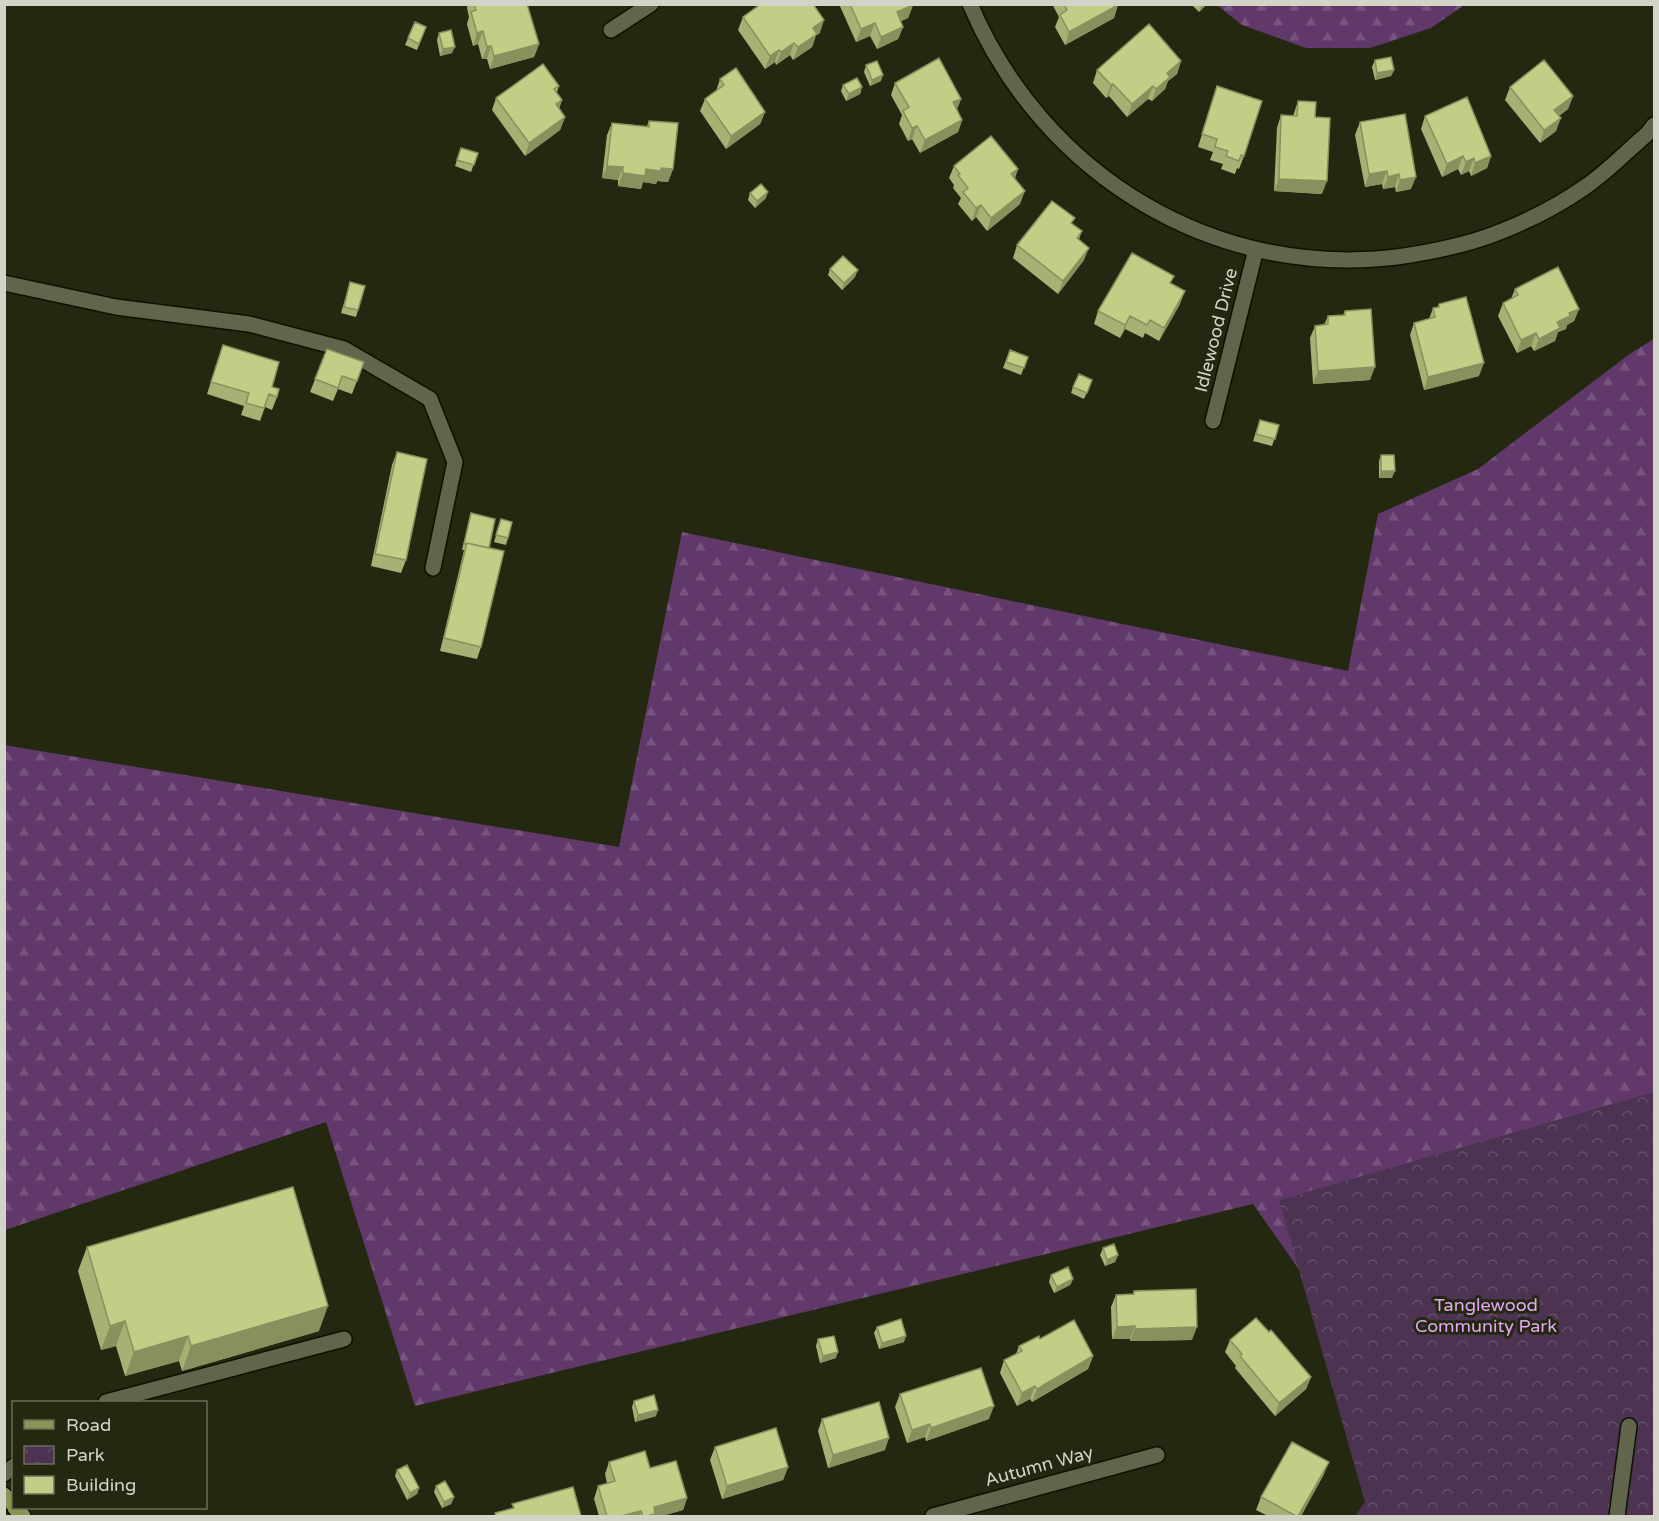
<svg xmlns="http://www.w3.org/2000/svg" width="1659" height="1521" font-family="'Varela Round',sans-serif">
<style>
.forest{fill:url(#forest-firs)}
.park{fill:url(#park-crowns)}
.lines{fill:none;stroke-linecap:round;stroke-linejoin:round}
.lane-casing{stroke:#0e1100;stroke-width:18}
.street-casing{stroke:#0e1100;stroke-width:18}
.primary-casing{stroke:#0e1100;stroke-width:18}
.lane{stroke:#60654b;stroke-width:15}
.street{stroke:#60654b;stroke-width:15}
.primary{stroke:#8a9454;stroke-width:15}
.wall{fill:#a7b173}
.shaded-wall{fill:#88905e}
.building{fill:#c2ce86;stroke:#88905e;stroke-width:1.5}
.labels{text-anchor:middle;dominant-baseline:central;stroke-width:6;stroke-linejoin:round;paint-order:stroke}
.street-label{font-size:18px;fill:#d1d4c6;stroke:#252811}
.park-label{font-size:18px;fill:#e3a6f3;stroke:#252811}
</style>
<defs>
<pattern id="forest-firs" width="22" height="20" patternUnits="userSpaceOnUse" patternTransform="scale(1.5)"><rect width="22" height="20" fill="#60386a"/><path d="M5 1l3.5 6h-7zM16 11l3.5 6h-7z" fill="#76547e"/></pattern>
<pattern id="park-crowns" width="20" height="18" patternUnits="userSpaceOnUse" patternTransform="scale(1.5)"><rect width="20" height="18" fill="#4b3351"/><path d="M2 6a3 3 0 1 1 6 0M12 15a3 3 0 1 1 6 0" fill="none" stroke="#645069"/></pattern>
</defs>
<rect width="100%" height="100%" fill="#252811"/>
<path class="forest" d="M1217,5H1464L1431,28L1370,48H1306L1242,25Z
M1654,339V1362L1381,1386L1253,1204L415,1406L326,1122L5,1230L4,745L619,847L682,532L1348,671L1378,514L1478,469L1631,353Z"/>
<path class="park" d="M1654,1092V1516H1355L1365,1502L1279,1200Z"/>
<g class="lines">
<defs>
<path id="lane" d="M4,283L116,307L249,324L344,349L430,399L455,462L433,568
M106,1402L344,1339
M4,1474L14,1466
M1617,1516L1629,1426"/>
<path id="street" d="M970,4C1043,176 1217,282 1404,256C1436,251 1467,245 1497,233C1528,221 1558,206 1585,187C1607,172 1627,151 1647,134L1654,125
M611,30L651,4
M1213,421L1256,249
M933,1516L1157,1455"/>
<path id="primary" d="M4,1495L14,1505
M15,1508L23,1516"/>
</defs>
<use href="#lane" class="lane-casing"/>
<use href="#street" class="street-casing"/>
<use href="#primary" class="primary-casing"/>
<use href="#lane" class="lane"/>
<use href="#street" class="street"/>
<use href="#primary" class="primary"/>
</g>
<path class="wall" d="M468,4H527L539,44L534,57L490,69L487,59H482L478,44L473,46L467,24L469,17L467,8Z
M839,4H913V5L908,18L901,21L903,27L898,39L877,49L870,36L856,42Z
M1052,4H1118L1114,18L1065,45L1055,27L1059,17Z
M1191,4H1207L1199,12Z
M743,17L820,33L816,35L812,47L793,60L790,55L776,65L775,62L765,69L738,30Z
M415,22L426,27L417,50L405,45Z
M439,33L452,53L440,56L437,40Z
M1375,60L1394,70L1391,76L1375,80L1372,67Z
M1181,61L1177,74L1168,81L1165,89L1152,101L1148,99L1127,117L1109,96L1106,98L1093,83L1097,70Z
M866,65L881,81L870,86L864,72Z
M720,79L765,112L760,124L726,149L700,111L705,99L716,91Z
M895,83L961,99L957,109L962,120L958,132L920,153L912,139L908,141L899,124L902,115L891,95Z
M843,85L862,87L860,94L846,101L841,91Z
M559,86L557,92L562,100L559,109L565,117L560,130L525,156L492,110L496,98Z
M1217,86L1244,156L1239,169L1237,168L1235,174L1221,169L1223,164L1210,160L1213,152L1198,147Z
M1510,87L1573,96L1568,109L1559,116L1556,131L1540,143L1505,100Z
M1298,101L1315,117L1322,194L1274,191L1277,128L1281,115L1293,116Z
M1425,116L1491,156L1487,168L1471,176L1469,171L1461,175L1458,169L1442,177L1421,129Z
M649,121L673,169L668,182L657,181L656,184L643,182L641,189L618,186V180L602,178L607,135L612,123L647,126Z
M1360,122L1411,189L1396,192L1395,187L1383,189L1382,184L1365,187L1355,135Z
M461,148L478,153L471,172L455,166Z
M954,166L1018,169L1015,178L1020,204L987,231L976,217L972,221L958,204L961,198L953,188L954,185L949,178Z
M750,193L766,198L755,208L748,200Z
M1082,231L1079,239L1084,260L1058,294L1013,258L1017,245Z
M830,269L855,277L842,290L828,275Z
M350,282L358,310L356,317L341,313Z
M1171,283L1180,304L1159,341L1145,333L1143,338L1125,329L1120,338L1094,324L1098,311Z
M1515,289L1579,309L1574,321L1567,325L1566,329L1558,332L1555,341L1534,351L1531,346L1517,353L1498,316L1503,303L1511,299Z
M1439,304L1479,376L1424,390L1410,335L1414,323L1429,319L1433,308L1438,307Z
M1345,311L1370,380L1313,384L1310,338L1315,326L1324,325L1328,316L1343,315Z
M223,345L272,387L277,397L272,410L265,407L260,421L241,415L244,406L207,394Z
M327,349L364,362L352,394L338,389L333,401L310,392Z
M1010,350L1028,357L1021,375L1003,368Z
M1092,380L1084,399L1071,393L1073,387Z
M1260,420L1279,425L1272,446L1253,441Z
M397,452L406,560L401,573L371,566L392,465Z
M1381,455L1392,478H1379V461Z
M471,513L489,547L481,647L477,659L440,651L464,550H462L469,520Z
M501,519L508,538L506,545L494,542Z
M87,1247L319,1331L182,1371L179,1361L125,1376L116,1346L101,1350L78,1271Z
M1103,1248L1118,1255L1115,1262L1105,1266L1100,1255Z
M1051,1275L1073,1279L1070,1285L1054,1293L1049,1282Z
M1134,1291L1192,1340L1130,1341V1339H1112L1111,1307L1116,1295L1133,1294Z
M877,1327L904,1342L879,1349L874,1333Z
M1269,1332L1311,1377L1306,1389L1275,1416L1235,1368L1236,1366L1225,1352L1230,1340Z
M818,1339L836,1358L820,1363L816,1346Z
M1040,1339L1093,1356L1088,1369L1032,1402L1030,1399L1017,1406L1000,1373L1004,1360L1016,1354L1019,1346Z
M900,1394L989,1419L926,1441L925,1437L907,1443L895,1407Z
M634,1401L656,1416L635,1422L632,1407Z
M822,1419L885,1450L828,1468L818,1431Z
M715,1447L788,1467L783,1480L722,1499L710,1460Z
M609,1462L650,1468L687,1498L683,1510L662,1516H599L594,1499L598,1486L607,1483L605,1474Z
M397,1470L419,1488L417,1494L407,1500L395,1476Z
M1324,1474L1301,1516H1268L1256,1510L1261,1497Z
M436,1486L454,1497L451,1504L442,1508L434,1492Z"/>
<path class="shaded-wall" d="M1202,4H1207L1199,12L1201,6Z
M913,5L908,18L892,25L897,12Z
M1118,5L1114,18L1065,45L1069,32Z
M824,20L820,33L816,35L812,47L793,60L798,47L813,28Z
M875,23L870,36L856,42L861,29Z
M903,27L898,39L877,49L881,37Z
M483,31L478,44L473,46L477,33Z
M794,43L790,55L776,65L781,52Z
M539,44L534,57L490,69L494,56Z
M491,46L487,59H482L487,47Z
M455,47L452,53L440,56L443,49Z
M779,50L775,62L765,69L770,56Z
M1181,61L1177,74L1168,81L1165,89L1152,101L1156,89L1167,73Z
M1394,70L1391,76L1375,80L1377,73Z
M883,75L881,81L870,86L872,80Z
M1113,84L1109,96L1106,98L1111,85Z
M1153,86L1148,99L1127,117L1132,104Z
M862,87L860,94L846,101L849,94Z
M1573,96L1568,109L1550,123L1554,110Z
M961,99L956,111L953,102Z
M562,100L557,113L556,104Z
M765,112L760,124L726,149L731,136Z
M565,117L560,130L525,156L529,143Z
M1561,118L1556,131L1540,143L1544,130Z
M962,120L958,132L920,153L925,140Z
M917,126L912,139L908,141L912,128Z
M1463,156L1458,169L1442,177L1447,164Z
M1491,156L1487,168L1471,176L1475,163Z
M1474,158L1469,171L1461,175L1466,162Z
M607,166L623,167L618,180L602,178Z
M661,168L673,169L668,182L657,181L656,184L643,182L641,189L618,186L623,173L646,169Z
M1018,169L1013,182L1011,174Z
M1387,171L1382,184L1365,187L1369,174Z
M1399,174L1395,187L1383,189L1388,177Z
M1416,177L1411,189L1396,192L1400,180Z
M1279,179L1327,181L1322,194L1274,191Z
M1025,191L1020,204L987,231L991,218Z
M768,192L766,198L755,208L757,201Z
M981,205L976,217L972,221L976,208Z
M1089,248L1084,260L1058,294L1063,281Z
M858,270L855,277L842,290L844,283Z
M1185,291L1180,304L1159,341L1164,328Z
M1579,309L1574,321L1567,325L1566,329L1558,332L1555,341L1534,351L1539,339L1569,313Z
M1130,316L1125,329L1120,338L1125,325Z
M1536,333L1531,346L1517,353L1521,340Z
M1484,363L1479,376L1424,390L1428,377Z
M1375,367L1370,380L1313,384L1318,371Z
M1381,471H1395L1392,478H1379Z
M1118,1255L1115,1262L1105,1266L1107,1260Z
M1073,1279L1070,1285L1054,1293L1057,1287Z
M328,1306L319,1331L182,1371L191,1346Z
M125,1321L116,1346L101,1350L110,1326Z
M1135,1326L1130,1339H1112L1117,1327Z
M1197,1327L1192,1340L1130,1341L1135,1329Z
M188,1336L179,1361L125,1376L134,1352Z
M906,1336L904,1342L879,1349L882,1343Z
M838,1352L836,1358L820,1363L823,1356Z
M1093,1356L1088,1369L1032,1402L1037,1389Z
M1311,1377L1306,1389L1275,1416L1279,1403Z
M1035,1386L1030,1399L1017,1406L1022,1393Z
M994,1406L989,1419L926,1441L931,1428Z
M658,1410L656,1416L635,1422L638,1415Z
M930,1424L925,1437L907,1443L912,1430Z
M889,1438L885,1450L828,1468L833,1455Z
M1329,1462L1324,1474L1301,1516H1298Z
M788,1467L783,1480L722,1499L727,1486Z
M419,1488L417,1494L407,1500L410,1493Z
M454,1497L451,1504L442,1508L444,1502Z
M687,1498L683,1510L662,1516H646L654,1507Z
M641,1511L640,1516H621Z"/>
<path class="building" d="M474,4H527L539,44L494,56L491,46L487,47L483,31L477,33L471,12L476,10Z
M761,4H813L824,20L813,28L817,34L798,47L794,43L781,52L779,50L770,56L743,17Z
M850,4H913V5L897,12L903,27L881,37L875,23L861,29Z
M1064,4H1118V5L1069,32L1060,15L1067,10Z
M415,22L426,27L419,44L408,38Z
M1149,24L1181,61L1167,73L1170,77L1156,89L1153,86L1132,104L1113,84L1111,85L1097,70Z
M451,30L455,47L443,49L439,33Z
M1391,57L1394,70L1377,73L1375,60Z
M939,58L961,99L953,102L962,120L925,140L917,126L912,128L903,111L909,107L895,83Z
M1544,60L1573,96L1554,110L1561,118L1544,130L1510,87Z
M877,61L883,75L872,80L866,65Z
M543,64L559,86L554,89L562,100L556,104L565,117L529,143L496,98Z
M736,68L765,112L731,136L705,99L724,85L720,79Z
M857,78L862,87L849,94L843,85Z
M1217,86L1262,101L1244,156L1241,155L1239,161L1226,156L1228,151L1215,147L1217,139L1202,134Z
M1467,97L1491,156L1475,163L1474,158L1466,162L1463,156L1447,164L1425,116Z
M1298,101L1316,102L1315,117L1330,118L1327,181L1279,179L1281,115L1297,116Z
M1405,114L1416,177L1400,180L1399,174L1388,177L1387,171L1369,174L1360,122Z
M649,121L678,123L673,169L661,168V171L646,169L645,176L623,173V167L607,166L612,123L649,127Z
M991,136L1018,169L1011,174L1025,191L991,218L981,205L976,208L963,192L968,188L958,175L960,174L954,166Z
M461,148L478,153L474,165L457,160Z
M761,184L768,192L757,201L750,193Z
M1052,201L1075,218L1071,223L1082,231L1077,238L1089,248L1063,281L1017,245Z
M1132,253L1174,276L1170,283L1185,291L1164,328L1150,320L1147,325L1130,316L1125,325L1098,311Z
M843,256L858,270L844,283L830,269Z
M1558,267L1579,309L1569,313L1570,316L1557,322L1560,328L1539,339L1536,333L1521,340L1503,303L1518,295L1515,289Z
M350,282L365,286L358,310L344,307Z
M1466,297L1484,363L1428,377L1414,323L1435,317L1433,308L1439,307V304Z
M1371,309L1375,367L1318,371L1315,326L1328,324V316L1345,315V311Z
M223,345L279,362L272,387L279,389L277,397L269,394L264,408L246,403L249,393L211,382Z
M327,349L364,362L357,381L342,376L338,388L315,379Z
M1010,350L1028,357L1024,368L1006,362Z
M1079,374L1092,380L1087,393L1073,387Z
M1260,420L1279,425L1275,439L1256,434Z
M397,452L427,459L406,560L375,554Z
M1381,455H1394L1395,471H1381Z
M471,513L495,519L489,548L467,543L466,544H464Z
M501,519L512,522L508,538L496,535Z
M467,543L504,551L481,647L444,638Z
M293,1187L328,1306L191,1346L188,1336L134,1352L125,1321L110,1326L87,1247Z
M1114,1244L1118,1255L1107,1260L1103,1248Z
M1068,1267L1073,1279L1057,1287L1051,1275Z
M1196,1289L1197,1327L1135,1329V1326L1117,1327L1116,1295L1134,1294V1291Z
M1256,1318L1269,1332L1271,1330L1311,1377L1279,1403L1240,1356L1242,1354L1230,1340Z
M901,1319L906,1336L882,1343L877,1327Z
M1074,1320L1093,1356L1037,1389L1035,1386L1022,1393L1004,1360L1022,1351L1019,1346L1039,1336L1040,1339Z
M834,1336L838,1352L823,1356L818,1339Z
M981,1368L994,1406L931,1428L930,1424L912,1430L900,1394Z
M654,1395L658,1410L638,1415L634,1401Z
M879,1402L889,1438L833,1455L822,1419Z
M776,1428L788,1467L727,1486L715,1447Z
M1292,1442L1329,1462L1298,1516H1296L1261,1497Z
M645,1451L650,1468L676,1461L687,1498L654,1507L655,1514L646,1516H643L641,1511L621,1516H607L598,1486L615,1481L609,1462Z
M407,1465L419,1488L410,1493L397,1470Z
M445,1481L454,1497L444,1502L436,1486Z
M573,1487L581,1516H496L495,1513L514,1508L512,1504Z"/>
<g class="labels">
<g class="street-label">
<text transform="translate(1216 330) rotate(-76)">Idlewood Drive</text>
<text transform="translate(1039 1466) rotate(-15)">Autumn Way</text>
</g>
<g class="park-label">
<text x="1486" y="1305">Tanglewood<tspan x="1486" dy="21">Community Park</tspan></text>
</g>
</g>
<rect width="1659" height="1521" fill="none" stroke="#d1d4c6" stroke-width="12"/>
<rect x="12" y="1401" width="195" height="108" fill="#252811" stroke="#6a6d59" stroke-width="1.5"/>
<rect x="24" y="1420" width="30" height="9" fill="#8a9454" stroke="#6a6d59" stroke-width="1.5"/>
<text x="66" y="1431" font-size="18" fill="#d1d4c6">Road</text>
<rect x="24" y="1446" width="30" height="18" fill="url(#park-crowns)" stroke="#6a6d59" stroke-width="1.5"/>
<text x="66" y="1461" font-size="18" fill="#d1d4c6">Park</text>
<rect x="24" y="1476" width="30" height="18" fill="#c2ce86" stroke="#6a6d59" stroke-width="1.5"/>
<text x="66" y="1491" font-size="18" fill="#d1d4c6">Building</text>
</svg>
